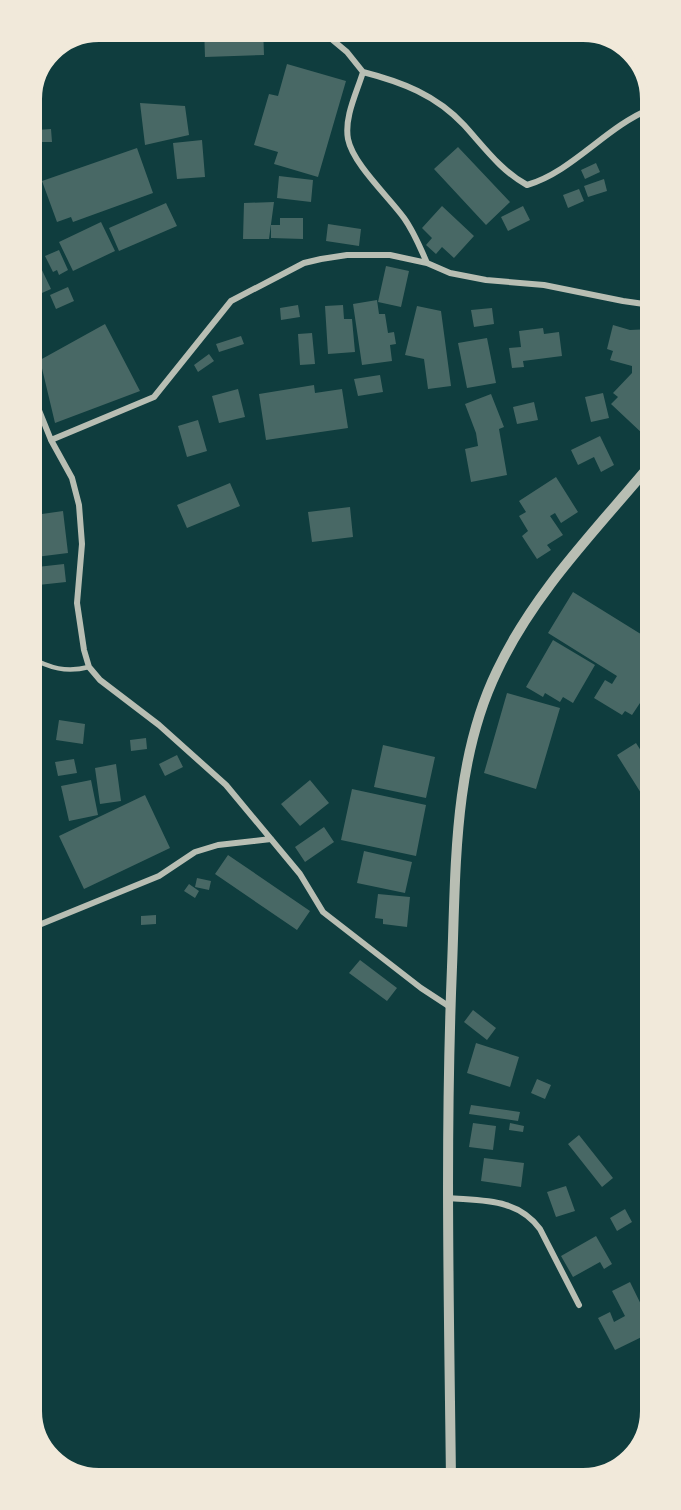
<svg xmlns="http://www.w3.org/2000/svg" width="681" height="1510" font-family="Jost,sans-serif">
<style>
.building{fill:#486865}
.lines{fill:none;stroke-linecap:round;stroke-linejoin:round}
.service{stroke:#b8beb3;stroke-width:4.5}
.minor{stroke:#b8beb3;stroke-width:6}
.tertiary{stroke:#b8beb3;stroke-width:10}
.rim{fill:none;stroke:#f1e9da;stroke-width:8}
</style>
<rect width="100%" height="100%" fill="#0f3d3e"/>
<path class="building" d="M204,27H263L264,55L205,57Z
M287,64L346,81L318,177L274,164L278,152L254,145L269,94L278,96Z
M140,103L185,106L189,135L145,145Z
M51,129L52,142H37V130Z
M202,140L205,177L177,179L173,143Z
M458,147L510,202L486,225L434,169Z
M137,148L153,193L73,222L71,217L57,222L42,181Z
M596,163L600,172L585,179L581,170Z
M279,176L313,180L311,202L277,198Z
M604,179L607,191L588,197L584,186Z
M579,189L584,201L568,208L563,195Z
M274,202L269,239H243L244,203Z
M166,203L177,226L119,251L109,228Z
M442,206L474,236L454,258L442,247L436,254L426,245L432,238L422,228Z
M523,206L530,220L508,231L501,217Z
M280,218H303V239L271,238V225H280Z
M101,222L115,251L73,271L59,242Z
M328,224L361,229L359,246L326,241Z
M59,250L68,270L59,275L57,270L53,272L45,256Z
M386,266L409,271L401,307L378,302Z
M41,268L51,289L35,296L28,279V274Z
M68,287L74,301L56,309L50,295Z
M377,300L379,314H385L388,333L394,332L396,344L390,345L392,361L362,365L353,304Z
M298,305L300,317L281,320L280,308Z
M343,305L344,319H352L355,352L328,354L325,306Z
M417,306L441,311L451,386L428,389L424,359L405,355Z
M492,308L494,324L474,327L471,310Z
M105,324L140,391L55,423L40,360Z
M613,325L630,330L651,329V427L644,435L611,404L618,397L613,393L632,373V366L610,360L613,351L607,349Z
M543,328L544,334L559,332L562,356L523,361L524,367L512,368L509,348L521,347L519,331Z
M312,333L315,364L300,365L298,334Z
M241,336L244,344L219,352L216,344Z
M487,338L496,383L467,388L458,343Z
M209,354L214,361L198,372L194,365Z
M380,375L383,392L358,396L354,379Z
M314,385L315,393L342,389L348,428L266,440L259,394Z
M238,389L245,417L219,423L212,396Z
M603,393L609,418L591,422L585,397Z
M491,394L504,427L499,429L507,475L471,482L465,449L478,446L476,433L465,404Z
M534,402L538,420L517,424L513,407Z
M198,420L207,451L187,457L178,426Z
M600,436L614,465L601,472L594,457L578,465L571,450Z
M556,477L578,512L561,523L555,513L550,516L563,535L547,545L551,550L537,559L522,536L528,531L519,516L526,512L519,501Z
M230,483L240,506L187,528L177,505Z
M350,507L353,537L312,542L308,512Z
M63,511L68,553L28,558V516Z
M64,564L66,582L29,586L28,568Z
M573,592L652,641V710L640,703L632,715L625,711L622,715L594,698L605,680L612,684L617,676L548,633Z
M553,640L595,665L573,703L563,697L560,702L545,693L543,697L526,687Z
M507,693L560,708L536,789L484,773Z
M59,720L85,724L83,744L56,740Z
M146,738L147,749L131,751L130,740Z
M636,743L652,768V797L646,801L617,755Z
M383,745L435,757L426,798L374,787Z
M177,755L183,767L165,776L159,764Z
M74,759L77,773L58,776L55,762Z
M116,764L121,801L100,804L95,768Z
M91,780L98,815L69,821L61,786Z
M310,780L329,803L300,826L281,804Z
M352,789L426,805L416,856L341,840Z
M145,795L170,848L84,889L59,836Z
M324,827L334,842L305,862L295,847Z
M364,851L412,862L405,893L357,883Z
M228,855L310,911L297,930L215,874Z
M197,878L211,881L209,890L195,887Z
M189,884L199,891L195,898L184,891Z
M378,894L410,897L407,927L383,924V919L375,918Z
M156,915V924L141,925V916Z
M360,960L397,988L387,1001L349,973Z
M473,1010L496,1028L487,1040L464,1022Z
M476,1043L519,1057L510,1087L467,1073Z
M537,1079L551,1085L545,1099L531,1093Z
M471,1105L520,1112L518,1121L469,1114Z
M473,1123L496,1126L493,1150L469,1147Z
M510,1123L524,1126L523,1132L509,1130Z
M579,1135L613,1178L602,1187L568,1144Z
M484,1158L524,1163L521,1187L481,1181Z
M566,1186L575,1211L556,1217L547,1192Z
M625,1209L632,1222L617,1231L610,1218Z
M596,1236L612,1264L604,1269L600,1262L573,1277L561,1256Z
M630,1282L654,1331L615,1350L598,1318L610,1312L614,1322L625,1316L612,1291Z"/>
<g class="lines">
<path class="service" d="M29,657C50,668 66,673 89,667"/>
<path class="minor" d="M317,27L347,52L363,72C357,92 344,117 348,139C353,164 388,196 404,218C414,232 420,247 427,263
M363,72C402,82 436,95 464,125C484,147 501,171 527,185C572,172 606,127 650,109
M28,224L33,215
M28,312V313
M28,383L51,440L72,478L79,505L82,544L77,603L84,650L89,667L100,680L159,725L226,785L300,874L323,912L421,988L450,1007
M51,440L154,397L231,301L304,263L321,259L347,255H390L427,263L450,273L486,280L544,285L623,301L651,305
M29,929L159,876L195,852L218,845L271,839
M448,1198C483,1201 517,1198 540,1229L579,1305"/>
<path class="tertiary" d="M451,1480C449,1309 445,1138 452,967C456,868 453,762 497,671C534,592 596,530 651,464"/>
</g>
<path d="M0 0H681V1510H0ZM99 38H583A61 61 0 0 1 644 99V1411A61 61 0 0 1 583 1472H99A61 61 0 0 1 38 1411V99A61 61 0 0 1 99 38Z" fill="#f1e9da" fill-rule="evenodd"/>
<path class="rim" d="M99 38H583A61 61 0 0 1 644 99V1411A61 61 0 0 1 583 1472H99A61 61 0 0 1 38 1411V99A61 61 0 0 1 99 38Z"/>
</svg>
